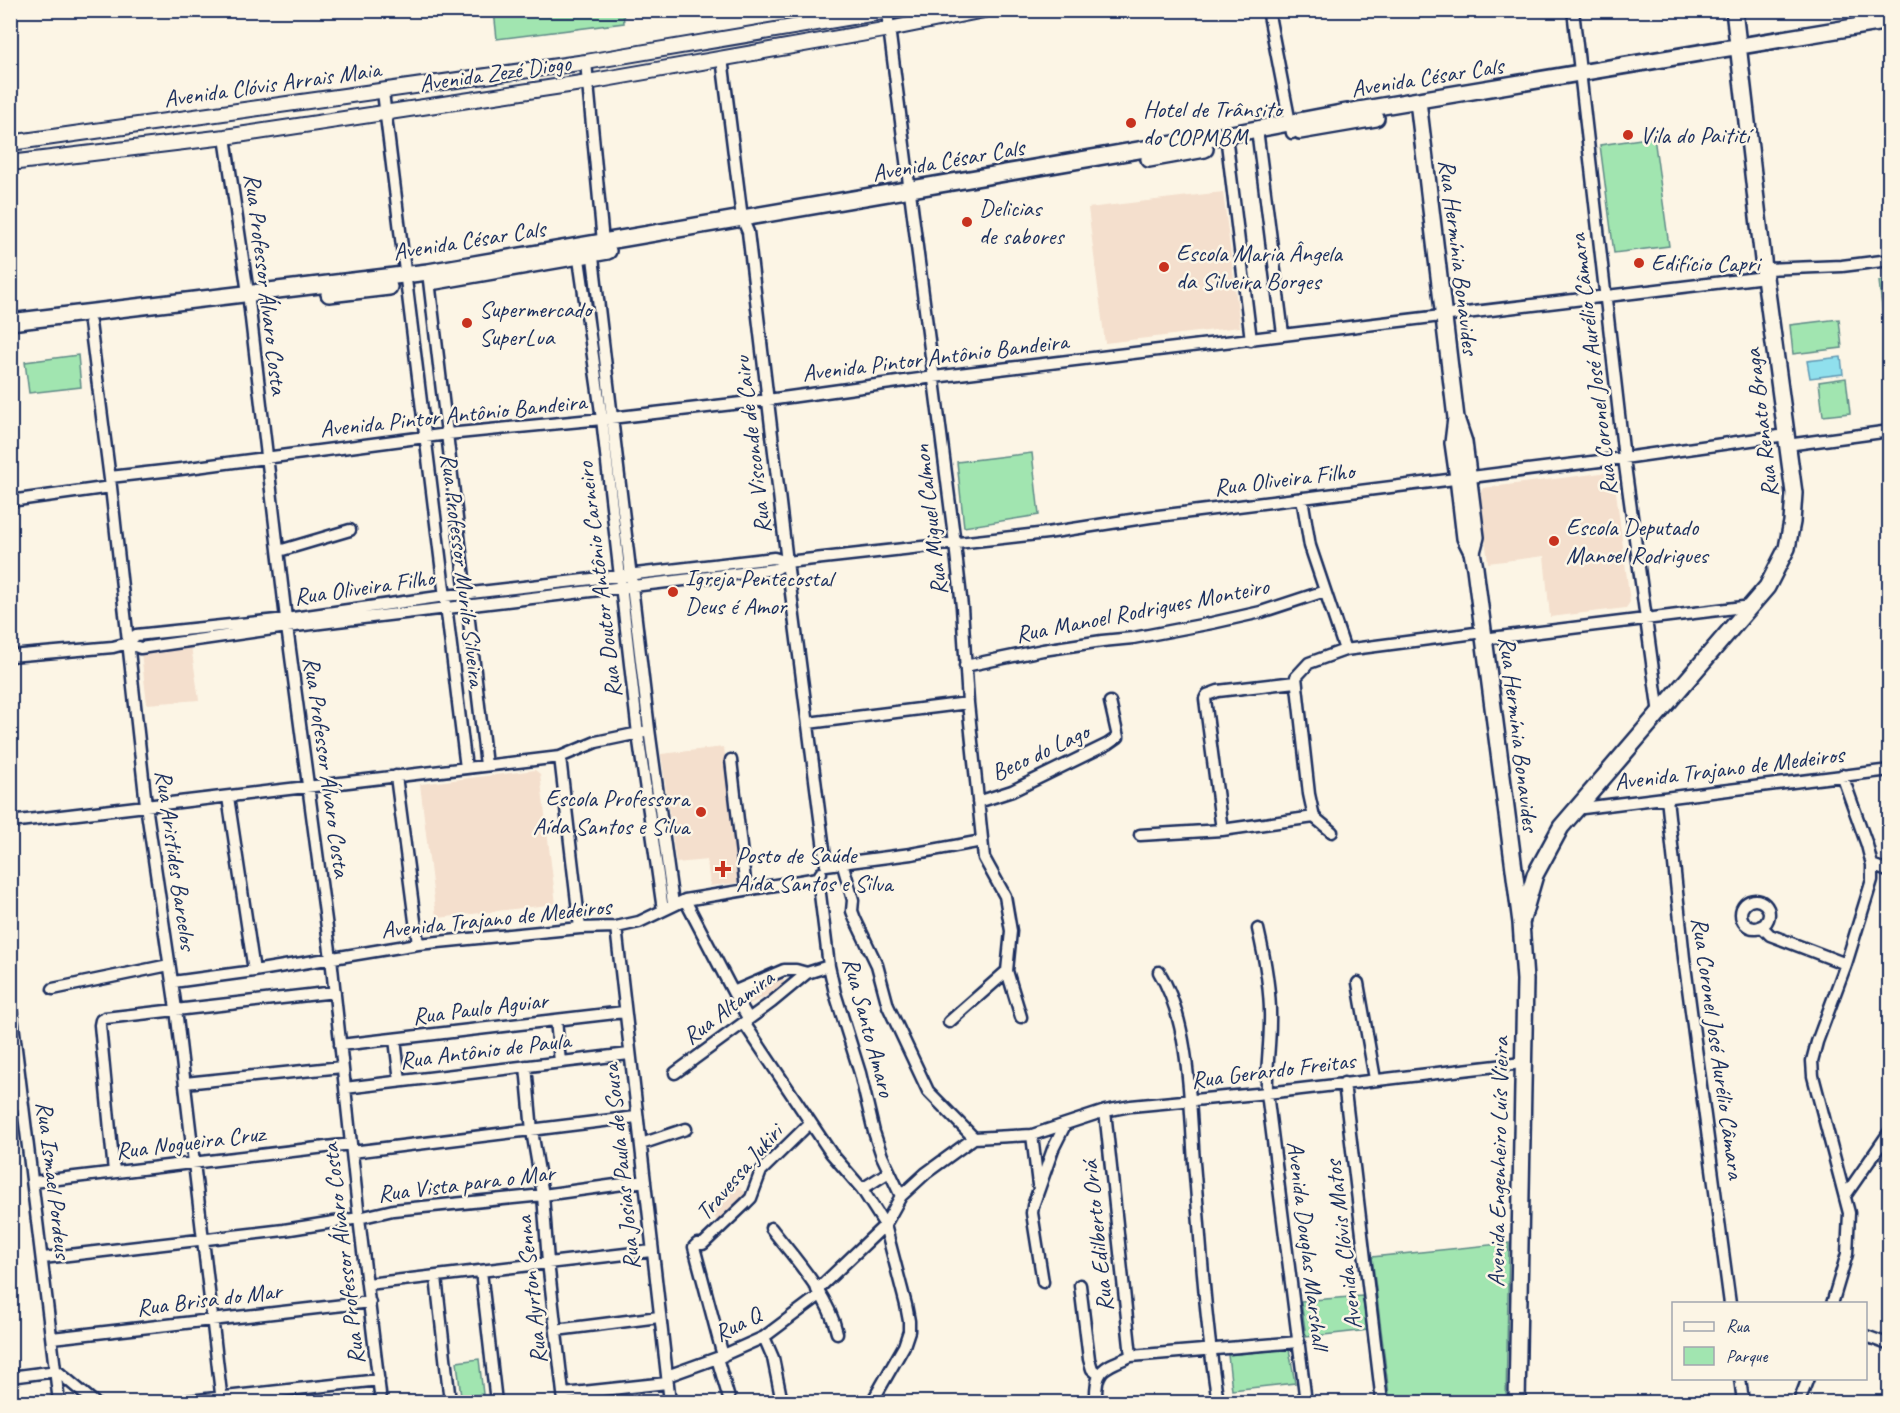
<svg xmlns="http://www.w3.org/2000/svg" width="1900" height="1413" font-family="Caveat,sans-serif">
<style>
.built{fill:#f4dfcd}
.green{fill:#a1e5b0;stroke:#5e8a87;stroke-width:1.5}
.water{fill:#90e0ed;stroke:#6199b4;stroke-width:1.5}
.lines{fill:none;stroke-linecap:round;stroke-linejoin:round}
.minor-casing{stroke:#1b2f5e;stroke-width:15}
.secondary-casing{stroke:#1b2f5e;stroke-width:18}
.primary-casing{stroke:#1b2f5e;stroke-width:20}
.minor{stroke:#fcf5e5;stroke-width:10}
.secondary{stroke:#fcf5e5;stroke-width:14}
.primary{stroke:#fcf5e5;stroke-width:15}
.poi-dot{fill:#c8321e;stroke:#fcf5e5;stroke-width:2}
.labels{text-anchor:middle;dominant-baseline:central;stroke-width:5;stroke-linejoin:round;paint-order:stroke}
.street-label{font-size:24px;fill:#1b2f5e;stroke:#fcf5e5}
.poi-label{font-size:24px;fill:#1b2f5e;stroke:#fcf5e5;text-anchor:start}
</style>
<rect width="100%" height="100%" fill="#fcf5e5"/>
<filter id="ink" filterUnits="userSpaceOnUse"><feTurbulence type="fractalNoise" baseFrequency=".0167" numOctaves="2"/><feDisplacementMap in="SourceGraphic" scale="12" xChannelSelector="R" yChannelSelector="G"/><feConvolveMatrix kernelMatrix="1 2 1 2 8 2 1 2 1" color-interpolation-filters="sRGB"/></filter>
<g filter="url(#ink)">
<path class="built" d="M1223,192L1240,327L1105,343L1088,208Z
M1609,472L1614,476L1630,602L1626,608L1550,617L1544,556L1488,563L1480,494L1483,488Z
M191,646L199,700L147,704L141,653Z
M724,747L740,879L737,883L710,886L707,860L676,863L661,754Z
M535,770L540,774L556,904L438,918L436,916L420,784Z
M780,973L787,986L743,1007L736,993Z
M736,1183L750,1198L720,1224L707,1208Z"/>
<path class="green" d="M494,11H623L624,23L497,39Z
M1654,137L1669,246L1614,253L1600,145Z
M1889,280V340L1886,341L1879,281Z
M1839,319L1842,348L1793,354L1790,325Z
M78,355L81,387L29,393L25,362Z
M1846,378L1850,413L1823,416L1819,382Z
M1032,453L1039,515L964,527L957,462Z
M1509,1243L1506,1402H1390L1372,1257Z
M1362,1296L1368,1330L1306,1337L1301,1301Z
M1289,1349L1295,1383L1232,1390L1228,1355Z
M479,1359L483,1394L461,1397L457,1362Z"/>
<path class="water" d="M1841,357L1843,374L1810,378L1807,361Z"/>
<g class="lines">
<defs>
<path id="minor" d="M1268,10L1292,133
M1573,10L1624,458L1659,714
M887,12L955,544L962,607L968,703L984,858L1005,896L1011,931L1007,971L1021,1017
M722,58L742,218L748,232L787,562L826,865
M586,62L603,242
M383,92L466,768
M1257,129L1283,334
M1226,135L1251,340
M225,137L248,293L287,627L331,958L359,1218L381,1402
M592,249L649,729L673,904
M578,252L602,419L638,734L663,910
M1765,269L1842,266L1890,260
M428,272L486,765
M90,323L111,487L146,805L176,1009L222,1402
M1787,445L1890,431
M110,477L181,469L448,434L602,419L768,400L934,377L1765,277
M1302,498L1310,546L1345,650
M10,501L111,487
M279,551L350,530
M1483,639L1751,606
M128,643L140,648L287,627L776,569L787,562
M10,656L113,647L128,643L136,635L286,619L445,596L774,558L787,562L1047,533L1150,517L1624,458L1786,435
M965,666L1043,650L1102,641L1133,638L1212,623L1261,612L1325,591
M808,723L968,703
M560,757L580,928
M731,760L746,889
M396,776L418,944
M228,797L254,971
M1667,798L1684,958L1730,1304
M978,802L1012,791L1108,744L1118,737L1110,702
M1575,809L1890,770
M10,822L560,757L596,742L644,732
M1222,830L1205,699L1207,695L1218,691L1295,682
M1332,832L1314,817L1309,794L1296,677L1309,663L1345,650L1483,632
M1140,835L1222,830L1314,817
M842,862L853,900L852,911L855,919L877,965L888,1006L928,1091L974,1138
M826,865L911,854L982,841
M1872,865L1890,872
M821,873L818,878L829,966L835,993L860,1073L874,1132L882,1156L901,1196
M1741 914a14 14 0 1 1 28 0a14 14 0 1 1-28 0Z
M685,900L733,992L748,1018
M1761,926L1770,935L1846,964
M616,927L670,1402
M1258,929C1265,959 1271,991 1270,1022C1270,1046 1266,1069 1267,1093L1306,1402
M1159,972C1190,1021 1190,1105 1194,1163C1201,1243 1205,1323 1218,1402
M173,982L254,971L418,944L580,928L616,927L639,922L685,900L818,878
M1358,983L1375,1079
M53,989L169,965
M733,992L784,970H796L807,973L829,966
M10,999L59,1402
M556,1020L560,1062
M949,1022L1007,971
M744,1023L831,1153L862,1189L885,1225L906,1305L909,1321V1331L904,1346L872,1402
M395,1039L400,1081
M340,1045L624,1012
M526,1066L532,1131L543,1195L548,1262L564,1402
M675,1073L772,1002L807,973
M185,1083L342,1067
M1344,1083L1382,1402
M345,1088L629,1054
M10,1109L23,1099
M1105,1111L1131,1356
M1032,1135L1038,1185
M641,1144L686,1129
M352,1152L636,1117
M114,1172L100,1025L101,1020L105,1018L335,992
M33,1182L351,1144
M862,1189L889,1172
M1845,1196L1890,1131
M771,1228C795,1259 828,1294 837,1333
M43,1258L284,1230L359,1218L393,1210L543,1195L645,1181
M481,1271L496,1402
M436,1277L450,1402
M1043,1282L1032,1213L1033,1206L1053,1149L1065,1125
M368,1284L651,1251
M1080,1285L1089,1359L1092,1369L1099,1375
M817,1290L885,1225L901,1196L926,1173L974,1138L1032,1135L1105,1111L1131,1106L1267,1093L1522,1063
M1832,1304L1847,1254L1849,1213L1813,1076L1812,1061L1817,1042L1846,964L1872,880V865L1867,845L1842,775
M556,1330L659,1317
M1866,1336L1890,1345
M764,1337L773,1358L782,1402
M52,1338L370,1302
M723,1356L694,1247L697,1244H703L746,1203L751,1198L761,1171L810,1123
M717,1358L730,1402
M667,1376L717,1358L764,1337L820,1295
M10,1377L57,1371L94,1402
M1740,1378L1743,1402
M564,1394L667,1383
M180,1402L379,1380
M1096,1402C1095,1369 1102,1368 1131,1356L1299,1342
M1799,1402L1808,1378"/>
<path id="secondary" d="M10,143L586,62L894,10
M10,163L225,137L588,82L889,29L984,10"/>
<path id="primary" d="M1418,101L1456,418L1464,442L1476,537L1472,552
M1300,131L1376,118
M1149,159L1205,149
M436,281L608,251
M329,294L389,287
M10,322L428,272L1226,135L1341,113L1890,21
M1456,418L1453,443L1458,478L1465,538L1472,552L1475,568L1521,923L1525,980L1517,1402
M1521,923L1535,875L1561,827L1767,587L1787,548L1792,522L1794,493L1765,277L1734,10"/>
</defs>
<use href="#minor" class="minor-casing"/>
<use href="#secondary" class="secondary-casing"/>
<use href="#primary" class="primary-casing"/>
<use href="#minor" class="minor"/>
<use href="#secondary" class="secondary"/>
<use href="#primary" class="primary"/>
</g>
</g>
<g class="poi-dot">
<circle cx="1131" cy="123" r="6"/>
<circle cx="1628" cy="135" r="6"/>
<circle cx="967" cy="222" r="6"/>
<circle cx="1639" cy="263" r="6"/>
<circle cx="1164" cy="267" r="6"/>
<circle cx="467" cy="323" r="6"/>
<circle cx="1554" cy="541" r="6"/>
<circle cx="673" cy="592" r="6"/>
<circle cx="701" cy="812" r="6"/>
<path d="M720 860h6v6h6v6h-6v6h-6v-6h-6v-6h6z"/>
</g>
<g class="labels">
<g class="street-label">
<text transform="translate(495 73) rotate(-8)">Avenida Zezé Diogo</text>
<text transform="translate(1427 77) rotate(-9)">Avenida César Cals</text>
<text transform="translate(272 84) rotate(-8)">Avenida Clóvis Arrais Maia</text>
<text transform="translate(948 160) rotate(-10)">Avenida César Cals</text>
<text transform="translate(469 240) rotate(-9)">Avenida César Cals</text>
<text transform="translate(1459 257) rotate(83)">Rua Hermínia Bonavides</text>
<text transform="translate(266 284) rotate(83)">Rua Professor Álvaro Costa</text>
<text transform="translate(935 357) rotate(-7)">Avenida Pintor Antônio Bandeira</text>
<text transform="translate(1593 365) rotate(-97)">Rua Coronel José Aurélio Câmara</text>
<text transform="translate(453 415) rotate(-6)">Avenida Pintor Antônio Bandeira</text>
<text transform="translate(1761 423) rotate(-97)">Rua Renato Braga</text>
<text transform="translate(752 445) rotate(-97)">Rua Visconde de Cairu</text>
<text transform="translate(1284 479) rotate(-7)">Rua Oliveira Filho</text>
<text transform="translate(930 520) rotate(-97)">Rua Miguel Calmon</text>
<text transform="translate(463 570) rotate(83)">Rua Professor Murilo Silveira</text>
<text transform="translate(599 580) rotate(-97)">Rua Doutor Antônio Carneiro</text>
<text transform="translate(364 587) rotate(-8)">Rua Oliveira Filho</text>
<text transform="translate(1142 610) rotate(-11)">Rua Manoel Rodrigues Monteiro</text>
<text transform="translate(1519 734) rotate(83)">Rua Hermínia Bonavides</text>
<text transform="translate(1040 752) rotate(-25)">Beco do Lago</text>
<text transform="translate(327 767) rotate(82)">Rua Professor Álvaro Costa</text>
<text transform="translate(1729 768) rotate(-7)">Avenida Trajano de Medeiros</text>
<text transform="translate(176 860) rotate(82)">Rua Aristides Barcelos</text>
<text transform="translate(496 918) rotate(-6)">Avenida Trajano de Medeiros</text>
<text transform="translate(728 1007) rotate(-37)">Rua Altamira</text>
<text transform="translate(480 1008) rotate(-7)">Rua Paulo Aguiar</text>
<text transform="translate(869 1027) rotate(75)">Rua Santo Amaro</text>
<text transform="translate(1718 1048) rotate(82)">Rua Coronel José Aurélio Câmara</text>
<text transform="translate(485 1050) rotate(-7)">Rua Antônio de Paula</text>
<text transform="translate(1273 1070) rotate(-7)">Rua Gerardo Freitas</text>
<text transform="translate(190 1142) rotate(-7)">Rua Nogueira Cruz</text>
<text transform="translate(1498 1162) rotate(-89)">Avenida Engenheiro Luís Vieira</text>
<text transform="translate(621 1167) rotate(-96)">Rua Josias Paula de Sousa</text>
<text transform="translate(739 1172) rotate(-49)">Travessa Jukiri</text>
<text transform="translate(54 1180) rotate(83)">Rua Ismael Pordeus</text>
<text transform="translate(466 1183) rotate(-7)">Rua Vista para o Mar</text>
<text transform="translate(1097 1236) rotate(-96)">Rua Edilberto Oriá</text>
<text transform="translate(1308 1245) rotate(83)">Avenida Douglas Marshall</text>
<text transform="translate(1343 1245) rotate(-97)">Avenida Clóvis Matos</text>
<text transform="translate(343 1254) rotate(-97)">Rua Professor Álvaro Costa</text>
<text transform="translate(531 1290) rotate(-96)">Rua Ayrton Senna</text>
<text transform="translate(209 1299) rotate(-7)">Rua Brisa do Mar</text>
<text transform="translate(737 1324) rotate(-27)">Rua Q</text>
</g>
<g class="poi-label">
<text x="1143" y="109">Hotel de Trânsito<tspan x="1143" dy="28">do COPMBM</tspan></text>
<text x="1640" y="135">Vila do Paitití</text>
<text x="979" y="208">Delicias<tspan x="979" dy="28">de sabores</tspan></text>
<text x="1176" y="253">Escola Maria Ângela<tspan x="1176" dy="28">da Silveira Borges</tspan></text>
<text x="1651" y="263">Edifício Capri</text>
<text x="479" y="309">Supermercado<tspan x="479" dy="28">SuperLua</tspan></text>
<text x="1566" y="527">Escola Deputado<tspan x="1566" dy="28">Manoel Rodrigues</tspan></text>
<text x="685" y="578">Igreja Pentecostal<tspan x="685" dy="28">Deus é Amor</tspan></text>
<text x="689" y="798" text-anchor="end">Escola Professora<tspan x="689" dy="28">Aída Santos e Silva</tspan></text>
<text x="736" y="855">Posto de Saúde<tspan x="736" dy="28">Aída Santos e Silva</tspan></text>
</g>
</g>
<rect width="1900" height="1413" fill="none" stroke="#fcf5e5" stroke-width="36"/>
<rect x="18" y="18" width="1864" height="1377" fill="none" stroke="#1b2f5e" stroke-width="2" filter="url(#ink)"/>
<rect x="1672" y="1302" width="195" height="78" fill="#fcf5e5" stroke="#a2a6af" stroke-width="1.5"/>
<rect x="1684" y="1322" width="30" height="9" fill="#fcf5e5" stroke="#a2a6af" stroke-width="1.5"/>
<text x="1726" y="1332" font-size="18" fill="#1b2f5e">Rua</text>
<rect x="1684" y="1347" width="30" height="18" fill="#a1e5b0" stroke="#a2a6af" stroke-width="1.5"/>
<text x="1726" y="1362" font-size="18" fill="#1b2f5e">Parque</text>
</svg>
